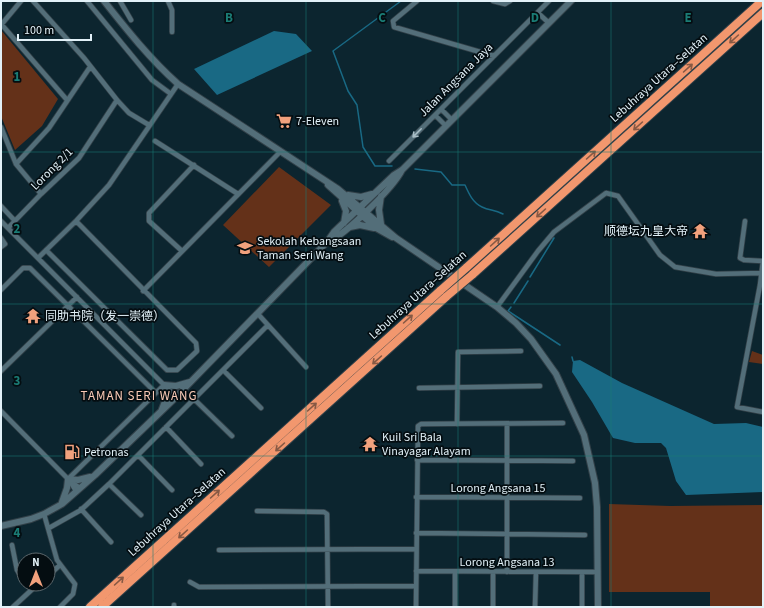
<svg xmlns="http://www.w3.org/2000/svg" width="764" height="608" font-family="'Source Sans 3','Noto Sans SC',sans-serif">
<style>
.green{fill:#643119}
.water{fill:#196984}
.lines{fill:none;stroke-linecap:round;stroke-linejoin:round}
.stream{stroke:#196984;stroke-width:1.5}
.street-casing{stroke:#324048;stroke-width:6}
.secondary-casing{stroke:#324048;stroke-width:8}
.highway-casing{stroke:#324048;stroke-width:10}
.street{stroke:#536e79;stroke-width:4.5}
.secondary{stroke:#536e79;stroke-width:6}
.highway{stroke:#f2976e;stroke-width:8}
.highway-bridge-casing{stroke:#324048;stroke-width:10;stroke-linecap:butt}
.highway-bridge{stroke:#f2976e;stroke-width:8}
.oneway{stroke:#875944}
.oneway2{stroke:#a9bdc5}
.grid{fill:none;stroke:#1a7c75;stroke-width:1;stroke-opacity:0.55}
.labels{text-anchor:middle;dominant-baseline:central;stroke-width:3.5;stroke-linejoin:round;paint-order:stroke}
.street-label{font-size:12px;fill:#e2f1f8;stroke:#040d11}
.poi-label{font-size:12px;fill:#e2f1f8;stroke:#040d11;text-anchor:start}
.neighbourhood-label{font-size:13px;letter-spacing:1px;fill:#f8c9b5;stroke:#040d11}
.grid-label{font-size:13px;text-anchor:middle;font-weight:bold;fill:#1a7c75;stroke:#040d11;stroke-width:3.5;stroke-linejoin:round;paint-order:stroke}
</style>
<rect width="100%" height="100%" fill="#0c252f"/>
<path class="green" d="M1,30L58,99L42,126L15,150L1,116Z
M279,167L331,205L269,267L223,225Z
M752,351L763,355V364L749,362Z
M609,504L670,506L763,505V607H710V592H609Z"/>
<path class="water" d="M274,31L296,34L312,51L217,95L194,69Z
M580,360L622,383L714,424L746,423L763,427V492L686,495L676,481L666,448L661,443H635L613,438L592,402L572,372L573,361Z"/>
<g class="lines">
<path class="stream" d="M392,166H375L363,147L357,105L348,91L333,51L401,1
M415,169L441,172L452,185H465C469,194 473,203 482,207C490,211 494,209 503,214
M530,277L554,238H552
M514,303L528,281
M511,307L508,311L560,345
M572,357L573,361"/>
<defs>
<path id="street" d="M33,1L84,58L117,100L129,113L149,125
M87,1L152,80L171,94
M120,1L131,20
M168,1L172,10V32
M417,1L393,21L394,27L494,56
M493,1L505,4L510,1
M538,13L549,23
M1,25L21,1
M2,25L67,100
M441,109L452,120
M435,115L446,126
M1,127L16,164L41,194
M155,141L238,194
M389,161L549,1
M16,164L49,128L90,67
M1,206L15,221
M1,221L176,397
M745,221L740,258L744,260L762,261
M8,228L41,194L79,158L117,100
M1,238L5,244L1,247
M46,250L167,370H177L197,351L196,343L76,221
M182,251L149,221V213L194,165
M38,258L76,221L109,185L178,84
M763,261L760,285L737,407L763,412
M1,290L23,268H30L156,393
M143,291L280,152
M497,307L538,251L554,232L606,193L618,196L660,255L675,267L716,274L763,273
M258,314L306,367
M223,370L261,408
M1,371L77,297
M419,388L540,386
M194,399L232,436
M1,411L70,481L80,488
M457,424L458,352L521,351
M166,427L201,464
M138,455L172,490
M417,460L573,461
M68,479L164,385
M70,481L76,491
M109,484L141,515
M416,497L580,498
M81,509L111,542
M257,511L324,512L327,514L328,607
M44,514L57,560L75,584L73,594L60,607
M49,528L81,510L109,484L268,325
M416,533L585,535
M12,545L17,570L24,581
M219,550L416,549
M416,571L598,572
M455,572V607
M493,572V607
M507,572V424
M582,572V607
M48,576L60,565
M190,582L199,587L416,586
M27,584L32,589
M13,607L38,584
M174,607V605
M416,607L418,426L421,424L563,423
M535,607L536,572"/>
<path id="secondary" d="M104,1C127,30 150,59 178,84L338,189L396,238L497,307L516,323L531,339L556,374L584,435L595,483L597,507L598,607
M328,185L376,228L392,237
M348,195L361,197L372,194
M381,196L379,210L381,224
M342,201L346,211L344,223
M350,227L360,225L374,228
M328,242C346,234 393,188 402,170
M162,409L166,399L164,385L176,386L190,382
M62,502L67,488L68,479L78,480L90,477
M1,526L31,519L44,514L62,504L95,475L176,397L327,242L334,232L394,175L402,170L571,1"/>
<path id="highway" d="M466,268L762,1
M472,275L763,13
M90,607L441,290
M102,607L447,296"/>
</defs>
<use href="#street" class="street-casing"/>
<use href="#secondary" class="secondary-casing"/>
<use href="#highway" class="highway-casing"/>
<use href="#street" class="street"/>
<use href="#secondary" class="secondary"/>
<use href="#highway" class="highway"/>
<defs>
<path id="highway-bridge" d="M441,290L466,268
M447,296L472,275"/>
</defs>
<use href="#highway-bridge" class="highway-bridge-casing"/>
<use href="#highway-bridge" class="highway-bridge"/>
</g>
<defs><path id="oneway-shaft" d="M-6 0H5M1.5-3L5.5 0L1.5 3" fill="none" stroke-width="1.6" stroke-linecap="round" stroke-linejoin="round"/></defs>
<g class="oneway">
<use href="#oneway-shaft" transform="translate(734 39) rotate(138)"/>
<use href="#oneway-shaft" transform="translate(688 68) rotate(-42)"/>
<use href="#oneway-shaft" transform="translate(638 126) rotate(138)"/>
<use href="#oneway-shaft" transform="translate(591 155) rotate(-42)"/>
<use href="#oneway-shaft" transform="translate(541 213) rotate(138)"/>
<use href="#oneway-shaft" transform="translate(495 242) rotate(-42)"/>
<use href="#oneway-shaft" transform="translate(408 319) rotate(-42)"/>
<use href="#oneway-shaft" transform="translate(377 360) rotate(138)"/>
<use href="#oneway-shaft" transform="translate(312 407) rotate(-42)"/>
<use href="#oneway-shaft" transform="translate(280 447) rotate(138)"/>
<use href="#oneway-shaft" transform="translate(215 494) rotate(-42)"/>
<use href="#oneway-shaft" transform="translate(183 534) rotate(138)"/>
<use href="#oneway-shaft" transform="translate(119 581) rotate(-42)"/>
</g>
<use class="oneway2" href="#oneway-shaft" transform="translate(417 133) rotate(135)"/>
<path class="grid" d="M153,1V607M306,1V607M458,1V607M611,1V607M1,152H763M1,304H763M1,456H763"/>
<defs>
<symbol id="supermarket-bare" viewBox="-9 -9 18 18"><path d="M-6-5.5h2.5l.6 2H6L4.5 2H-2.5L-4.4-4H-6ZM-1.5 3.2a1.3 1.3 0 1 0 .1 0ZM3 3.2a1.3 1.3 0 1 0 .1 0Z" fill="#f1a17d" stroke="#040d11" stroke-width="2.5" paint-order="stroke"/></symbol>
<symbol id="temple-bare" viewBox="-9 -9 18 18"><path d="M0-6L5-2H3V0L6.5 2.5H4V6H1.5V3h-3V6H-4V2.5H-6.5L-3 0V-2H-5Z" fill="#f1a17d" stroke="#040d11" stroke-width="2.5" paint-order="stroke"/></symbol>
<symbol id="school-bare" viewBox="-9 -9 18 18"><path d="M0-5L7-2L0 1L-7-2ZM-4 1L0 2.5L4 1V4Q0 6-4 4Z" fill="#f1a17d" stroke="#040d11" stroke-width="2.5" paint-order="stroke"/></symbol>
<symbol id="fuel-bare" viewBox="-9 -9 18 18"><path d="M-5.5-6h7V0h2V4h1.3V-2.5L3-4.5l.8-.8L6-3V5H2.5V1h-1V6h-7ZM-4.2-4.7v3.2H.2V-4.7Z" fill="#f1a17d" stroke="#040d11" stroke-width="2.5" paint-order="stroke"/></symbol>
</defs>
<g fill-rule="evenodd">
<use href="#supermarket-bare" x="273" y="110" width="22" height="22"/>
<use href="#temple-bare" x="689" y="220" width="22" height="22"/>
<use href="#school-bare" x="234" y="237" width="22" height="22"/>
<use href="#temple-bare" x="22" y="305" width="22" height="22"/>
<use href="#temple-bare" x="359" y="433" width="22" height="22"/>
<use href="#fuel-bare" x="61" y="441" width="22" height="22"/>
</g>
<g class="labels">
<g class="street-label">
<text transform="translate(659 78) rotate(-42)">Lebuhraya Utara–Selatan</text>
<text transform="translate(456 80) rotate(-45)">Jalan Angsana Jaya</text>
<text transform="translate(52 169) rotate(-45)">Lorong 2/1</text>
<text transform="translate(418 295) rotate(-42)">Lebuhraya Utara–Selatan</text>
<text x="498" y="488">Lorong Angsana 15</text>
<text transform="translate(177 512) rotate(-42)">Lebuhraya Utara–Selatan</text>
<text x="507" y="562">Lorong Angsana 13</text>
</g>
<g class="poi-label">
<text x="296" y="121">7-Eleven</text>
<text x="688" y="231" text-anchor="end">顺德坛九皇大帝</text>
<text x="257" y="241">Sekolah Kebangsaan<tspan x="257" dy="14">Taman Seri Wang</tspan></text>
<text x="45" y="316">同助书院（发一崇德）</text>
<text x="382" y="437">Kuil Sri Bala<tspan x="382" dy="14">Vinayagar Alayam</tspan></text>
<text x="84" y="452">Petronas</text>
</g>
<g class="neighbourhood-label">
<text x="139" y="396">TAMAN SERI WANG</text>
</g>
</g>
<g class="grid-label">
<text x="229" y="22">B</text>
<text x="382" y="22">C</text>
<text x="535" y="22">D</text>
<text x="688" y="22">E</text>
<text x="17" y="81">1</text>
<text x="17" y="233">2</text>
<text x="17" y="385">3</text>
<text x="17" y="537">4</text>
</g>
<rect width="764" height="608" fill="none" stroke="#e2f1f8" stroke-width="4"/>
<g transform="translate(36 572)"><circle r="19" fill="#040d11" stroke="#5d686d"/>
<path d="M0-3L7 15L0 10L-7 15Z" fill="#f1a17d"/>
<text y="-6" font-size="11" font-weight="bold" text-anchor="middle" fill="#e2f1f8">N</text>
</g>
<path d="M18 34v6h73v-6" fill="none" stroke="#e2f1f8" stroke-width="2"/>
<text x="24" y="34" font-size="12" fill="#e2f1f8" stroke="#040d11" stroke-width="3" paint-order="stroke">100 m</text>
</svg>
